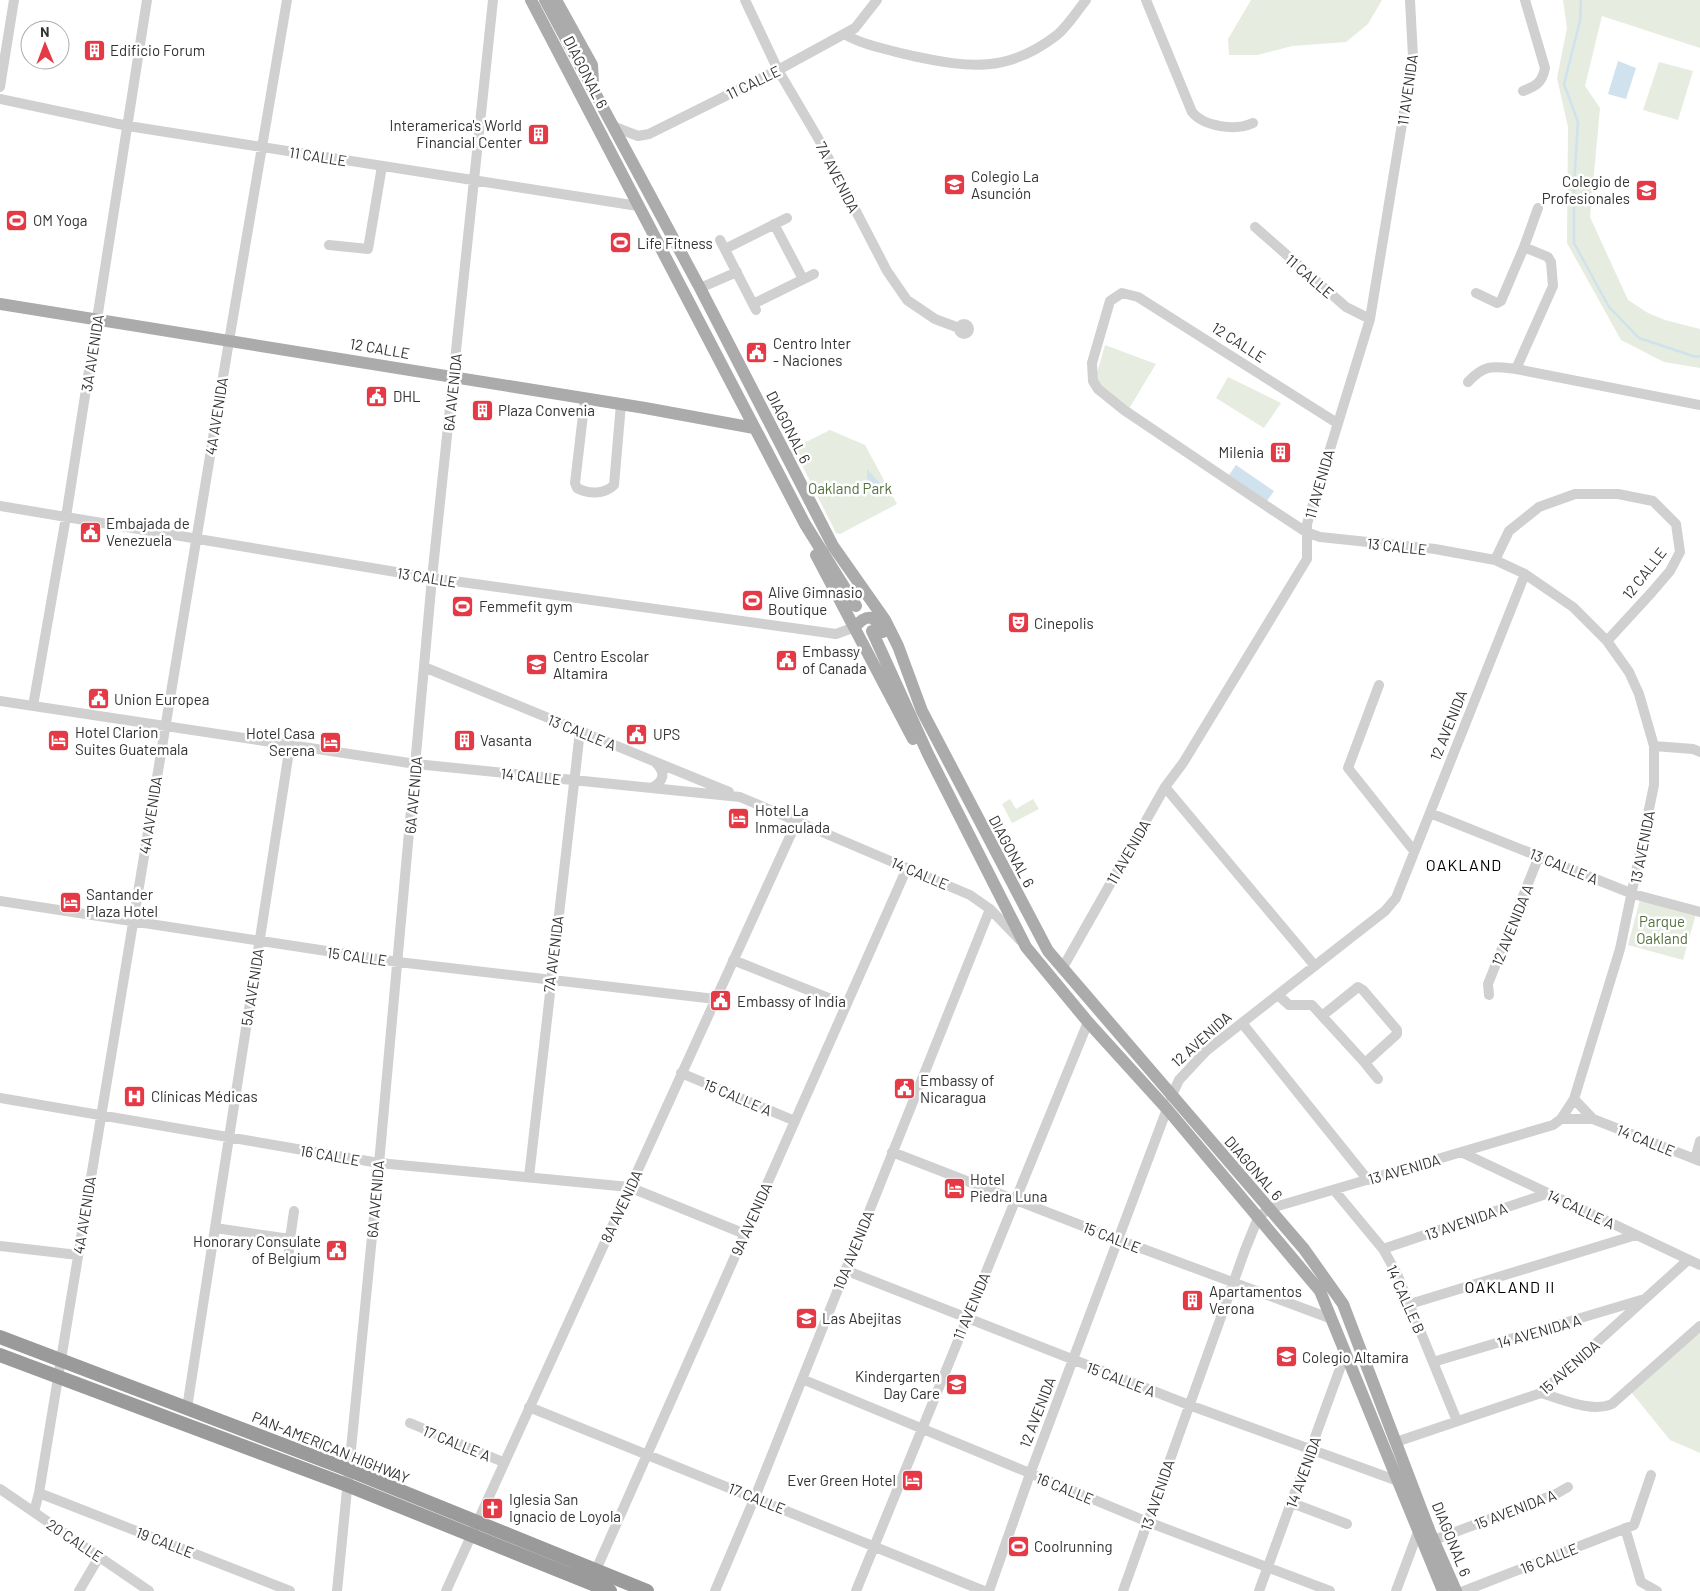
<svg xmlns="http://www.w3.org/2000/svg" width="1700" height="1591" font-family="Barlow,sans-serif">
<style>
.green{fill:#e6ecdf}
.water{fill:#cfe2ee}
.lines{fill:none;stroke-linecap:round;stroke-linejoin:round}
.stream{stroke:#cfe2ee;stroke-width:2.5}
.minor{stroke:#d0d0d0;stroke-width:10}
.major{stroke:#ababab;stroke-width:12}
.highway{stroke:#9a9a9a;stroke-width:14}
.labels{text-anchor:middle;dominant-baseline:central;stroke-width:5;stroke-linejoin:round;paint-order:stroke}
.poi-label{font-size:15px;fill:#333;stroke:#fff;text-anchor:start}
.street-label{font-size:15px;fill:#333;stroke:#fff}
.park-label{font-size:15px;fill:#56703f;stroke:#fff}
.neighbourhood-label{font-size:16px;letter-spacing:1px;fill:#000;stroke:#fff}
</style>
<rect width="100%" height="100%" fill="#fff"/>
<path class="green" d="M1251,0H1382L1368,24L1346,42L1292,46L1258,55H1229L1228,39Z
M1563,0H1700V48L1602,16L1585,86L1600,108L1590,217L1628,300L1648,313L1665,320L1700,329V368L1664,362L1621,340L1567,243L1568,127L1557,78L1567,28Z
M1659,62L1693,71L1678,120L1643,110Z
M1105,345L1156,364L1127,412L1099,388L1097,373Z
M1228,377L1281,403L1264,428L1216,398Z
M830,430L865,445L897,504L840,534L836,533L800,461L788,451Z
M1010,799L1016,809L1033,799L1039,809L1012,823L1002,804Z
M1640,900L1696,914L1683,960L1628,945Z
M1700,1330V1453L1670,1440L1631,1392Z"/>
<path class="water" d="M1618,61L1636,68L1626,99L1608,94Z
M1236,465L1274,491L1267,501L1229,475Z
M867,469L883,487L877,488L867,479Z"/>
<g class="lines">
<path class="stream" d="M1581,0L1580,21L1564,84L1578,122L1574,185V243L1609,307L1639,338L1696,357L1700,356"/>
<path class="minor" d="M745,0L778,70L818,138L887,271L907,300L935,319L959,328
M1146,0L1192,112C1204,127 1236,131 1253,123
M844,34C865,46 889,50 913,56C970,68 1008,73 1057,35C1068,26 1077,11 1086,0
M0,87L14,0
M1523,91C1536,86 1542,83 1545,68L1525,0
M0,99L128,126L638,206
M615,127L638,136L649,134L778,70L855,28L877,0
M774,224L803,279
M1255,227L1346,307L1370,319
M720,240L756,310
M329,245L368,249L382,166
M1524,247L1538,208
M725,249L787,218
M700,288L737,272
M1476,293L1497,303L1501,301L1524,247L1548,257L1551,262L1553,286L1516,369
M753,304L814,274
M959 329a5 5 0 1 1 10 0a5 5 0 1 1-10 0Z
M1468,382C1485,364 1492,366 1516,369L1700,405
M585,398L575,483L577,488C588,494 604,495 614,485L621,404
M0,506L432,578L836,634L855,627
M1495,560L1509,531L1539,507L1575,494H1618L1653,501L1676,524L1680,552L1670,571L1652,592L1607,641
M424,667L729,792
M1379,685L1348,768L1414,851
M0,701L416,764L740,797L970,895L990,909L1020,940
M33,706L66,517L147,0
M1654,746L1693,749L1700,752
M1165,787L1315,966
M651,788C664,782 666,773 656,763
M1430,813L1633,894L1700,912
M0,901L398,962L715,999
M733,960L846,1005
M1062,969L1165,787L1183,763L1307,559V524L1370,319L1413,57L1410,0
M1278,995L1289,1005H1312L1365,1063L1397,1034V1030L1363,990L1358,987L1322,1016
M1489,995L1488,984L1539,856
M1242,1023L1368,1180
M1365,1063L1378,1079
M681,1073L795,1121
M1171,1097L1179,1080L1206,1051L1385,911L1396,898L1525,574
M0,1098L379,1163L629,1187L745,1234
M1574,1099L1593,1119
M1561,1119H1593L1700,1161
M892,1152L1119,1240L1332,1319
M1461,1152L1700,1265
M1695,1159L1700,1141
M529,1177L580,731
M1334,1190L1383,1249L1397,1274L1457,1421
M215,1228L290,1239L294,1211
M0,1246L78,1255
M1383,1249L1549,1193
M288,1261L290,1239
M845,1270L1189,1405L1398,1481
M1410,1304L1636,1235
M1433,1362L1641,1300
M802,1379L1148,1522L1330,1591
M1541,1393C1562,1399 1591,1413 1612,1404L1700,1326
M529,1407L984,1591
M187,1408L290,745
M410,1423L503,1462
M1396,1442L1541,1393L1688,1260
M0,1489L149,1591
M39,1493L290,1591
M1292,1503L1347,1524
M34,1512L39,1493L229,341L287,0
M1625,1528L1641,1582L1657,1591
M1434,1540L1556,1494L1568,1487
M596,1570L907,868
M79,1591L99,1557
M337,1591L377,1186L432,578L493,0
M446,1591L797,821
M715,1591L755,1497L990,909
M856,1591L1088,1022
M989,1591L1030,1474L1167,1109
M1123,1591L1245,1250L1258,1218L1268,1209L1553,1125L1561,1119L1574,1099L1620,949L1654,785V746L1639,694L1629,672L1607,641L1573,607L1525,574L1495,560L1435,549L1320,537L1306,532L1271,509L1124,410L1098,389L1093,381L1092,363L1110,301L1122,293L1138,297L1337,423
M1259,1591L1346,1352
M1396,1591L1418,1532
M1464,1591L1634,1525L1651,1475"/>
<path class="major" d="M531,0L805,524L856,606
M545,0L700,288L833,546L885,620L898,646L922,711L1048,951L1304,1249L1343,1304L1430,1532L1456,1591
M556,0L592,65L593,82
M0,304L645,408L754,428
M816,555L913,739
M855,627C868,612 875,616 883,632
M872,631L928,754L1026,947L1088,1022L1167,1109L1320,1291L1443,1591"/>
<path class="highway" d="M0,1337L349,1470L647,1591
M0,1355L347,1485L610,1591"/>
</g>
<defs>
<symbol id="building-square" viewBox="-11 -11 22 22"><rect x="-9" y="-9" width="18" height="18" rx="4" fill="#e63946" stroke="#fff"/><path d="M-4-6H4V6H1V3H-1V6H-4ZM-2.5-4.3h1.7v1.8h-1.7ZM.8-4.3h1.7v1.8H.8ZM-2.5-1h1.7V.8h-1.7ZM.8-1h1.7V.8H.8Z" fill="#fff"/></symbol>
<symbol id="school-square" viewBox="-11 -11 22 22"><rect x="-9" y="-9" width="18" height="18" rx="4" fill="#e63946" stroke="#fff"/><path d="M0-5L7-2L0 1L-7-2ZM-4 1L0 2.5L4 1V4Q0 6-4 4Z" fill="#fff"/></symbol>
<symbol id="university-square" viewBox="-11 -11 22 22"><rect x="-9" y="-9" width="18" height="18" rx="4" fill="#e63946" stroke="#fff"/><path d="M0-5L7-2L0 1L-7-2ZM-4 1L0 2.5L4 1V4Q0 6-4 4Z" fill="#fff"/></symbol>
<symbol id="stadium-square" viewBox="-11 -11 22 22"><rect x="-9" y="-9" width="18" height="18" rx="4" fill="#e63946" stroke="#fff"/><path d="M0-5a6.5 5 0 1 0 0 10a6.5 5 0 1 0 0-10ZM-3.5-1.8h7v3.6h-7Z" fill="#fff"/></symbol>
<symbol id="civic-square" viewBox="-11 -11 22 22"><rect x="-9" y="-9" width="18" height="18" rx="4" fill="#e63946" stroke="#fff"/><path d="M-.6-6.5H3V-4.5H.6V-3L4-1V1h2V6H-6V1h2V-1L-.6-3ZM-1.2 2.5V6h2.4V2.5Z" fill="#fff"/></symbol>
<symbol id="theatre-square" viewBox="-11 -11 22 22"><rect x="-9" y="-9" width="18" height="18" rx="4" fill="#e63946" stroke="#fff"/><path d="M-5-5.5Q0-4 5-5.5V0Q5 5 0 6Q-5 5-5 0ZM-3.3-2.5H-1v1.5H-3.3ZM1-2.5H3.3v1.5H1ZM-2.8 1Q0 5.5 2.8 1Z" fill="#fff"/></symbol>
<symbol id="hotel-square" viewBox="-11 -11 22 22"><rect x="-9" y="-9" width="18" height="18" rx="4" fill="#e63946" stroke="#fff"/><path d="M-6-4.5h1.5V1H6V5H4.5V3h-9V5H-6ZM-4 0a1.8 1.8 0 1 1 3.6 0ZM.5 0V-2.5h3Q6-2.5 6 0Z" fill="#fff"/></symbol>
<symbol id="hospital-square" viewBox="-11 -11 22 22"><rect x="-9" y="-9" width="18" height="18" rx="4" fill="#e63946" stroke="#fff"/><path d="M-5-5h3v3.5h4V-5h3V5h-3V1.5h-4V5h-3Z" fill="#fff"/></symbol>
<symbol id="church-square" viewBox="-11 -11 22 22"><rect x="-9" y="-9" width="18" height="18" rx="4" fill="#e63946" stroke="#fff"/><path d="M-1.2-6h2.4v3.5h3.3v2.4h-3.3V6h-2.4V-.1h-3.3v-2.4h3.3Z" fill="#fff"/></symbol>
</defs>
<g fill-rule="evenodd">
<use href="#building-square" x="82" y="38" width="25" height="25"/>
<use href="#building-square" x="526" y="122" width="25" height="25"/>
<use href="#school-square" x="942" y="172" width="25" height="25"/>
<use href="#university-square" x="1634" y="178" width="25" height="25"/>
<use href="#stadium-square" x="4" y="208" width="25" height="25"/>
<use href="#stadium-square" x="608" y="230" width="25" height="25"/>
<use href="#civic-square" x="744" y="340" width="25" height="25"/>
<use href="#civic-square" x="364" y="384" width="25" height="25"/>
<use href="#building-square" x="470" y="398" width="25" height="25"/>
<use href="#building-square" x="1268" y="440" width="25" height="25"/>
<use href="#civic-square" x="78" y="520" width="25" height="25"/>
<use href="#stadium-square" x="740" y="588" width="25" height="25"/>
<use href="#stadium-square" x="450" y="594" width="25" height="25"/>
<use href="#theatre-square" x="1006" y="610" width="25" height="25"/>
<use href="#civic-square" x="774" y="648" width="25" height="25"/>
<use href="#school-square" x="524" y="652" width="25" height="25"/>
<use href="#civic-square" x="86" y="686" width="25" height="25"/>
<use href="#civic-square" x="624" y="722" width="25" height="25"/>
<use href="#building-square" x="452" y="728" width="25" height="25"/>
<use href="#hotel-square" x="46" y="728" width="25" height="25"/>
<use href="#hotel-square" x="318" y="730" width="25" height="25"/>
<use href="#hotel-square" x="726" y="806" width="25" height="25"/>
<use href="#hotel-square" x="58" y="890" width="25" height="25"/>
<use href="#civic-square" x="708" y="988" width="25" height="25"/>
<use href="#civic-square" x="892" y="1076" width="25" height="25"/>
<use href="#hospital-square" x="122" y="1084" width="25" height="25"/>
<use href="#hotel-square" x="942" y="1176" width="25" height="25"/>
<use href="#civic-square" x="324" y="1238" width="25" height="25"/>
<use href="#building-square" x="1180" y="1288" width="25" height="25"/>
<use href="#school-square" x="794" y="1306" width="25" height="25"/>
<use href="#school-square" x="1274" y="1344" width="25" height="25"/>
<use href="#school-square" x="944" y="1372" width="25" height="25"/>
<use href="#hotel-square" x="900" y="1468" width="25" height="25"/>
<use href="#church-square" x="480" y="1496" width="25" height="25"/>
<use href="#stadium-square" x="1006" y="1534" width="25" height="25"/>
</g>
<g class="labels">
<g class="poi-label">
<text x="110" y="50">Edificio Forum</text>
<text x="522" y="125" text-anchor="end">Interamerica's World<tspan x="522" dy="17">Financial Center</tspan></text>
<text x="971" y="176">Colegio La<tspan x="971" dy="17">Asunción</tspan></text>
<text x="1630" y="181" text-anchor="end">Colegio de<tspan x="1630" dy="17">Profesionales</tspan></text>
<text x="33" y="220">OM Yoga</text>
<text x="637" y="243">Life Fitness</text>
<text x="773" y="343">Centro Inter<tspan x="773" dy="17">- Naciones</tspan></text>
<text x="393" y="396">DHL</text>
<text x="498" y="410">Plaza Convenia</text>
<text x="1264" y="452" text-anchor="end">Milenia</text>
<text x="106" y="523">Embajada de<tspan x="106" dy="17">Venezuela</tspan></text>
<text x="768" y="592">Alive Gimnasio<tspan x="768" dy="17">Boutique</tspan></text>
<text x="479" y="606">Femmefit gym</text>
<text x="1034" y="623">Cinepolis</text>
<text x="802" y="651">Embassy<tspan x="802" dy="17">of Canada</tspan></text>
<text x="553" y="656">Centro Escolar<tspan x="553" dy="17">Altamira</tspan></text>
<text x="114" y="699">Union Europea</text>
<text x="75" y="732">Hotel Clarion<tspan x="75" dy="17">Suites Guatemala</tspan></text>
<text x="315" y="733" text-anchor="end">Hotel Casa<tspan x="315" dy="17">Serena</tspan></text>
<text x="653" y="734">UPS</text>
<text x="480" y="740">Vasanta</text>
<text x="755" y="810">Hotel La<tspan x="755" dy="17">Inmaculada</tspan></text>
<text x="86" y="894">Santander<tspan x="86" dy="17">Plaza Hotel</tspan></text>
<text x="737" y="1001">Embassy of India</text>
<text x="920" y="1080">Embassy of<tspan x="920" dy="17">Nicaragua</tspan></text>
<text x="151" y="1096">Clínicas Médicas</text>
<text x="970" y="1179">Hotel<tspan x="970" dy="17">Piedra Luna</tspan></text>
<text x="321" y="1241" text-anchor="end">Honorary Consulate<tspan x="321" dy="17">of Belgium</tspan></text>
<text x="1209" y="1291">Apartamentos<tspan x="1209" dy="17">Verona</tspan></text>
<text x="822" y="1318">Las Abejitas</text>
<text x="1302" y="1357">Colegio Altamira</text>
<text x="940" y="1376" text-anchor="end">Kindergarten<tspan x="940" dy="17">Day Care</tspan></text>
<text x="896" y="1480" text-anchor="end">Ever Green Hotel</text>
<text x="509" y="1499">Iglesia San<tspan x="509" dy="17">Ignacio de Loyola</tspan></text>
<text x="1034" y="1546">Coolrunning</text>
</g>
<g class="street-label">
<text transform="translate(586 72) rotate(63)">DIAGONAL 6</text>
<text transform="translate(753 82) rotate(-26)">11 CALLE</text>
<text transform="translate(1407 90) rotate(-82)">11 AVENIDA</text>
<text transform="translate(318 156) rotate(9)">11 CALLE</text>
<text transform="translate(838 177) rotate(63)">7A AVENIDA</text>
<text transform="translate(1310 276) rotate(41)">11 CALLE</text>
<text transform="translate(1239 342) rotate(33)">12 CALLE</text>
<text transform="translate(380 348) rotate(10)">12 CALLE</text>
<text transform="translate(92 353) rotate(-81)">3A AVENIDA</text>
<text transform="translate(452 392) rotate(-84)">6A AVENIDA</text>
<text transform="translate(216 416) rotate(-81)">4A AVENIDA</text>
<text transform="translate(789 427) rotate(63)">DIAGONAL 6</text>
<text transform="translate(1319 484) rotate(-74)">11 AVENIDA</text>
<text transform="translate(1397 546) rotate(6)">13 CALLE</text>
<text transform="translate(1644 573) rotate(-52)">12 CALLE</text>
<text transform="translate(427 577) rotate(9)">13 CALLE</text>
<text transform="translate(1448 725) rotate(-68)">12 AVENIDA</text>
<text transform="translate(582 732) rotate(22)">13 CALLE A</text>
<text transform="translate(531 776) rotate(6)">14 CALLE</text>
<text transform="translate(413 795) rotate(-85)">6A AVENIDA</text>
<text transform="translate(150 815) rotate(-81)">4A AVENIDA</text>
<text transform="translate(1642 847) rotate(-79)">13 AVENIDA</text>
<text transform="translate(1012 851) rotate(62)">DIAGONAL 6</text>
<text transform="translate(1128 852) rotate(-60)">11 AVENIDA</text>
<text transform="translate(1564 866) rotate(22)">13 CALLE A</text>
<text transform="translate(920 873) rotate(23)">14 CALLE</text>
<text transform="translate(1512 925) rotate(-68)">12 AVENIDA A</text>
<text transform="translate(553 954) rotate(-83)">7A AVENIDA</text>
<text transform="translate(357 956) rotate(8)">15 CALLE</text>
<text transform="translate(252 987) rotate(-81)">5A AVENIDA</text>
<text transform="translate(1201 1039) rotate(-42)">12 AVENIDA</text>
<text transform="translate(738 1097) rotate(23)">15 CALLE A</text>
<text transform="translate(1646 1140) rotate(22)">14 CALLE</text>
<text transform="translate(330 1155) rotate(10)">16 CALLE</text>
<text transform="translate(1254 1168) rotate(49)">DIAGONAL 6</text>
<text transform="translate(1404 1169) rotate(-16)">13 AVENIDA</text>
<text transform="translate(375 1199) rotate(-85)">6A AVENIDA</text>
<text transform="translate(621 1206) rotate(-65)">8A AVENIDA</text>
<text transform="translate(1581 1209) rotate(25)">14 CALLE A</text>
<text transform="translate(84 1215) rotate(-81)">4A AVENIDA</text>
<text transform="translate(751 1219) rotate(-66)">9A AVENIDA</text>
<text transform="translate(1466 1221) rotate(-19)">13 AVENIDA A</text>
<text transform="translate(1112 1237) rotate(21)">15 CALLE</text>
<text transform="translate(853 1250) rotate(-68)">10A AVENIDA</text>
<text transform="translate(1406 1299) rotate(66)">14 CALLE B</text>
<text transform="translate(971 1306) rotate(-67)">11 AVENIDA</text>
<text transform="translate(1539 1331) rotate(-16)">14 AVENIDA A</text>
<text transform="translate(1569 1367) rotate(-41)">15 AVENIDA</text>
<text transform="translate(1121 1379) rotate(21)">15 CALLE A</text>
<text transform="translate(1037 1412) rotate(-69)">12 AVENIDA</text>
<text transform="translate(457 1443) rotate(22)">17 CALLE A</text>
<text transform="translate(331 1447) rotate(22)">PAN-AMERICAN HIGHWAY</text>
<text transform="translate(1303 1472) rotate(-70)">14 AVENIDA</text>
<text transform="translate(1065 1488) rotate(22)">16 CALLE</text>
<text transform="translate(1157 1495) rotate(-71)">13 AVENIDA</text>
<text transform="translate(757 1498) rotate(22)">17 CALLE</text>
<text transform="translate(1515 1509) rotate(-21)">15 AVENIDA A</text>
<text transform="translate(1452 1539) rotate(68)">DIAGONAL 6</text>
<text transform="translate(75 1540) rotate(34)">20 CALLE</text>
<text transform="translate(165 1542) rotate(21)">19 CALLE</text>
<text transform="translate(1549 1558) rotate(-21)">16 CALLE</text>
</g>
<g class="park-label">
<text x="850" y="488">Oakland Park</text>
<text x="1662" y="921">Parque<tspan x="1662" dy="17">Oakland</tspan></text>
</g>
<g class="neighbourhood-label">
<text x="1464" y="864">OAKLAND</text>
<text x="1510" y="1286">OAKLAND II</text>
</g>
</g>
<g transform="translate(45 45) rotate(359)"><circle r="24" fill="#ffffff" stroke="#adadad"/>
<path d="M0-4L9 19L0 12L-9 19Z" fill="#e63946"/>
<text y="-8" font-size="14" font-weight="bold" text-anchor="middle" fill="#333333">N</text>
</g>
</svg>
